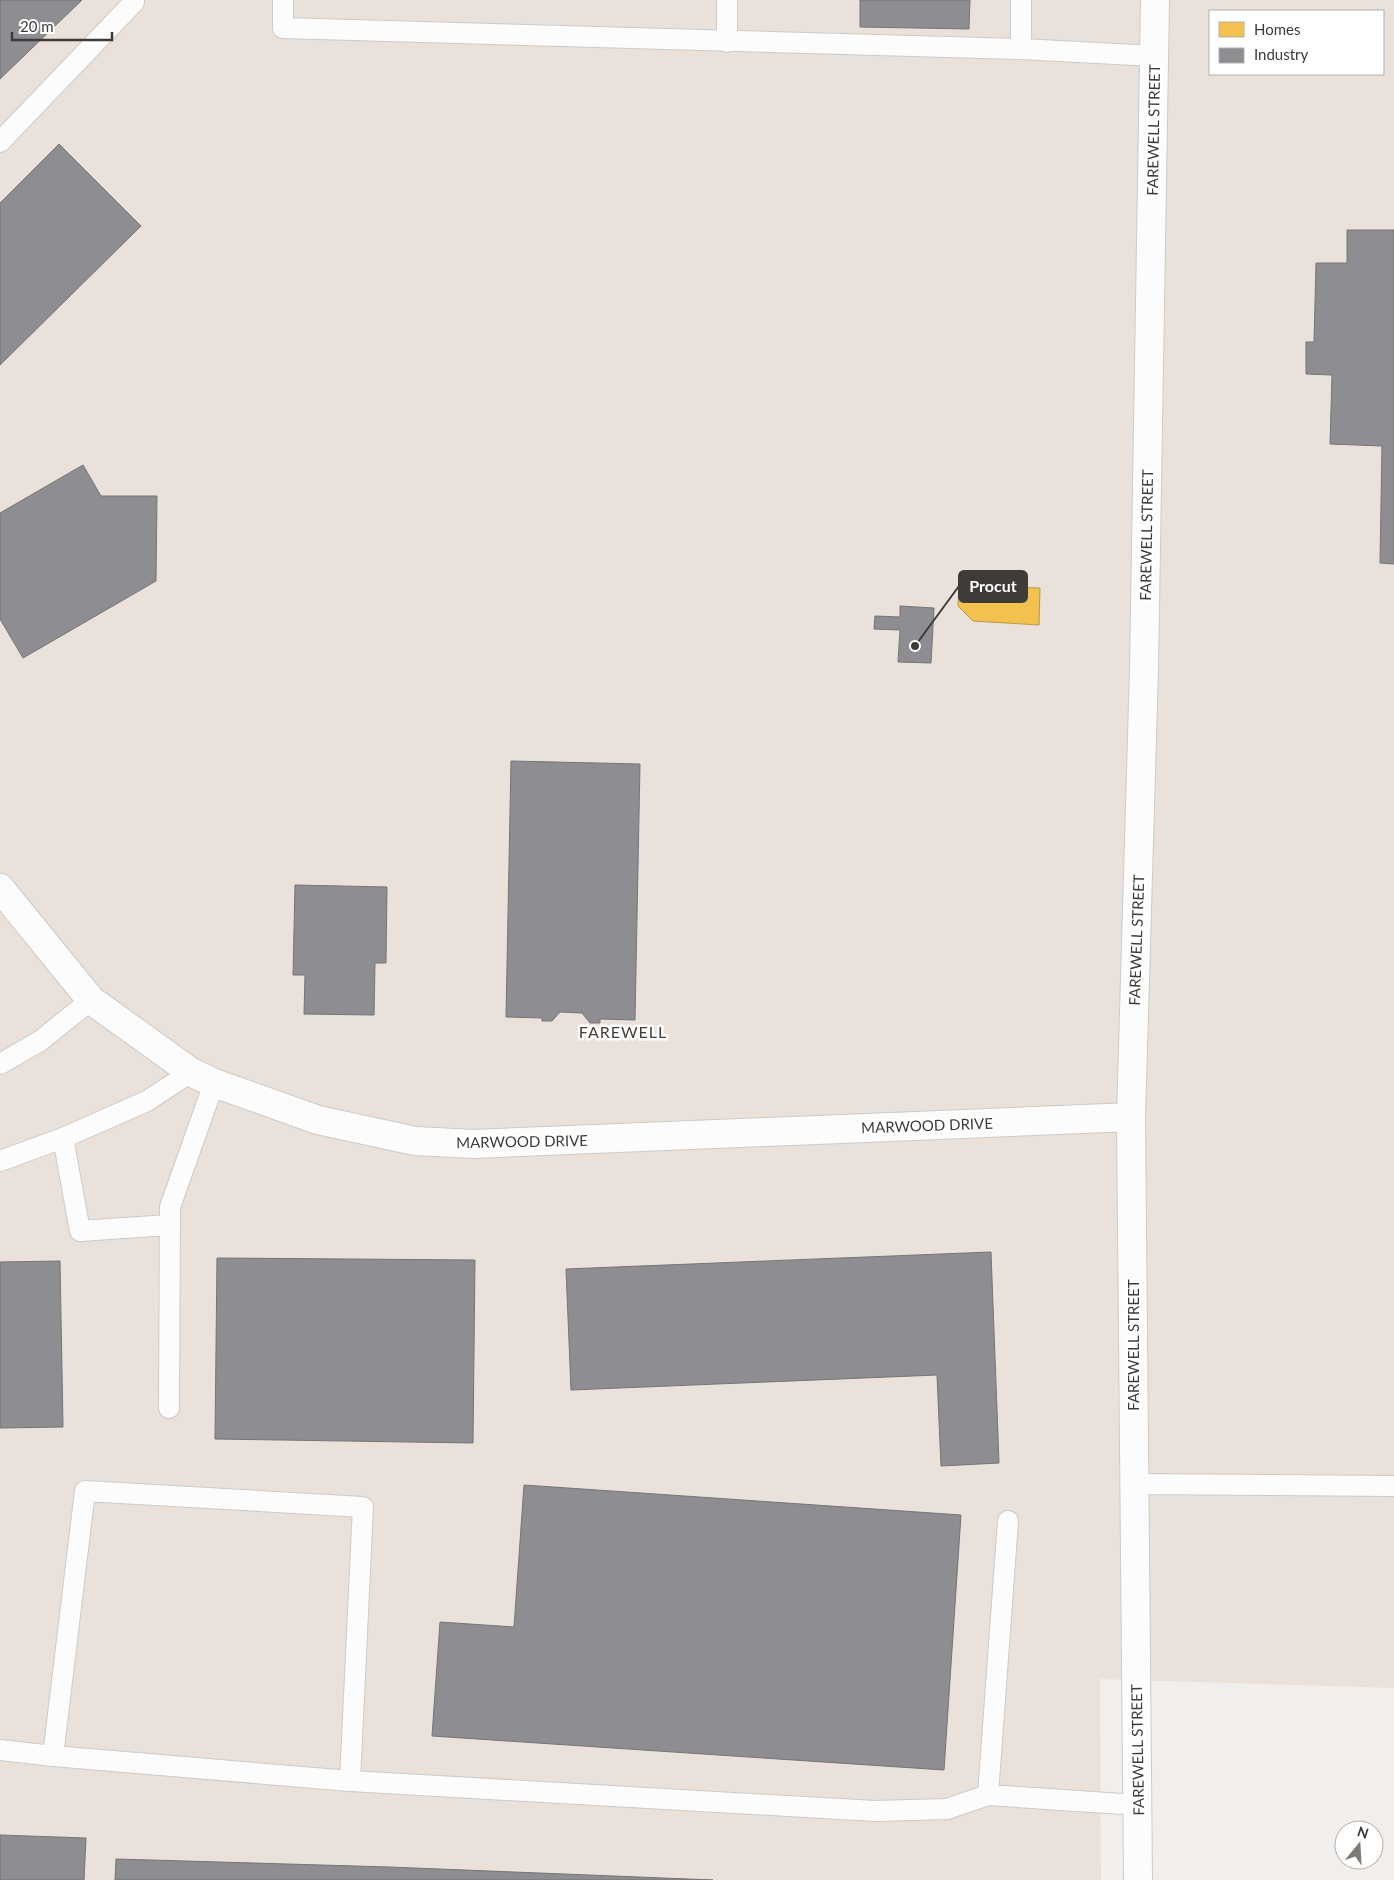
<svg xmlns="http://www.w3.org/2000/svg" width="1394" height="1880" font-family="Lato,sans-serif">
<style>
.built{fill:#e9e1da;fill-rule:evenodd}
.homes{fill:#f2c14e;stroke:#bc9948}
.industry{fill:#8d8d92;stroke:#757477}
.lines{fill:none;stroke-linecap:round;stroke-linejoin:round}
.lane-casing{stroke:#cdcbc9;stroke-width:22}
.secondary-casing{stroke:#cdcbc9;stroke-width:30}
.lane{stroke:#fdfcfc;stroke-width:20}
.secondary{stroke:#fdfcfc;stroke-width:28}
.labels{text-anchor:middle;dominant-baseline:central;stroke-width:5;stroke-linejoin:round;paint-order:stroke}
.street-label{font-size:15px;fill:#3e3b39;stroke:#fff}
.neighbourhood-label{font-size:16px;letter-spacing:1px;fill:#433e3a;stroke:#fff}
.leader{fill:none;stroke:#3e3b39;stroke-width:2}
.callout-dot{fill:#3e3b39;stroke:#fff;stroke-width:2}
.callout{fill:#3e3b39;stroke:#3e3b39;stroke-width:2}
.callout-label{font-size:16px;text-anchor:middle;font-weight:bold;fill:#fff}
</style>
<rect width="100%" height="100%" fill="#f1eeeb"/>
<path class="built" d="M0,0H1394V1688L1100,1679L1101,1880H0ZM1210,11H1383V74H1210Z"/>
<path class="homes" d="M959,586L1040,588L1039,625L973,621L958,606Z"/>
<path class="industry" d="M0,0H82L0,79Z
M860,0H970L969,29L860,27Z
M59,144L141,226L0,365V203Z
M1347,230H1394V564L1380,563L1382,446L1330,444L1332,375L1306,374V342H1314L1316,263H1347Z
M83,465L101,496H157L156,581L23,658L0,619V513Z
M900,606L934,608L931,663L898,662L900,630L874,629L875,616L900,617Z
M511,761L640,764L635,1020L600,1019V1023H590L582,1013L560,1012L552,1021H542V1018L506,1017Z
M295,885L387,887L386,963H375L374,1015L304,1014L305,975H293Z
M991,1252L999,1463L941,1466L937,1375L571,1390L566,1269Z
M217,1258L475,1260L473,1443L215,1439Z
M60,1261L63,1427L0,1428V1262Z
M524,1485L961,1515L944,1770L432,1736L440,1622L514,1627Z
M0,1835L86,1838L84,1880H0Z
M116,1859L389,1867L713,1880H115Z"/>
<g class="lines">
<defs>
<path id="lane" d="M283,0V28L1021,49
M1021,0V49L1154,56
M727,42V0
M0,142L134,2V0
M0,1064L40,1041L91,1000
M63,1138L80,1231L169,1225
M0,1161L63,1138L147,1101L191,1072
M169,1408L170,1207L214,1083
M1134,1484L1394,1486
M1008,1521L988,1795L1137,1805
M0,1750L53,1756L85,1491L363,1507L350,1781L875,1811L947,1809L988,1795
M53,1756L350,1781"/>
<path id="secondary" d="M0,888L91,1000L191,1072L214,1083L318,1120L415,1141L474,1144L1131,1117
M1138,1880L1131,1117L1144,669L1155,0"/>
</defs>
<use href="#lane" class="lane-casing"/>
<use href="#secondary" class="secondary-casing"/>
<use href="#lane" class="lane"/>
<use href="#secondary" class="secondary"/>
</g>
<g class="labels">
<g class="street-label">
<text transform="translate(1153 130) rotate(-89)">FAREWELL STREET</text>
<text transform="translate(1146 535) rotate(-89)">FAREWELL STREET</text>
<text transform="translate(1136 940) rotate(-88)">FAREWELL STREET</text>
<text transform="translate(927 1125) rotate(-2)">MARWOOD DRIVE</text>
<text transform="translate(522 1141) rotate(-1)">MARWOOD DRIVE</text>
<text transform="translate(1133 1345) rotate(-90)">FAREWELL STREET</text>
<text transform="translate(1137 1750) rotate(-91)">FAREWELL STREET</text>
</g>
<g class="neighbourhood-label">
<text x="623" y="1031">FAREWELL</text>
</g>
</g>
<path class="leader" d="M915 646L959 586"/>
<circle class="callout-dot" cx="915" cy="646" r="5"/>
<rect class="callout" x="959" y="571" width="68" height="31" rx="5"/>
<g class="callout-label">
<text x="993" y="592">Procut</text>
</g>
<rect x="1209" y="10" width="175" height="65" fill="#ffffff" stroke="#b2b1b0"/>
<rect x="1219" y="22" width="25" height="15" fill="#f2c14e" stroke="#b2b1b0"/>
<text x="1254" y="35" font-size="15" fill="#3e3b39">Homes</text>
<rect x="1219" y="48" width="25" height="15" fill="#8d8d92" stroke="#b2b1b0"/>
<text x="1254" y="60" font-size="15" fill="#3e3b39">Industry</text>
<g transform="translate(1359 1845) rotate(18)"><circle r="24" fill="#ffffff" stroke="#b2b1b0"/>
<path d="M0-4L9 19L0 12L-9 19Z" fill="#7d7a77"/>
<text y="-8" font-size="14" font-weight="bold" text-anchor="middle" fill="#3e3b39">N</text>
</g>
<path d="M12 32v8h100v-8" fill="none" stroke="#3e3b39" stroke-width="2.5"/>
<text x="20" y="32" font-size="15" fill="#3e3b39" stroke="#ffffff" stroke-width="4" paint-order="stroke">20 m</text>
</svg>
